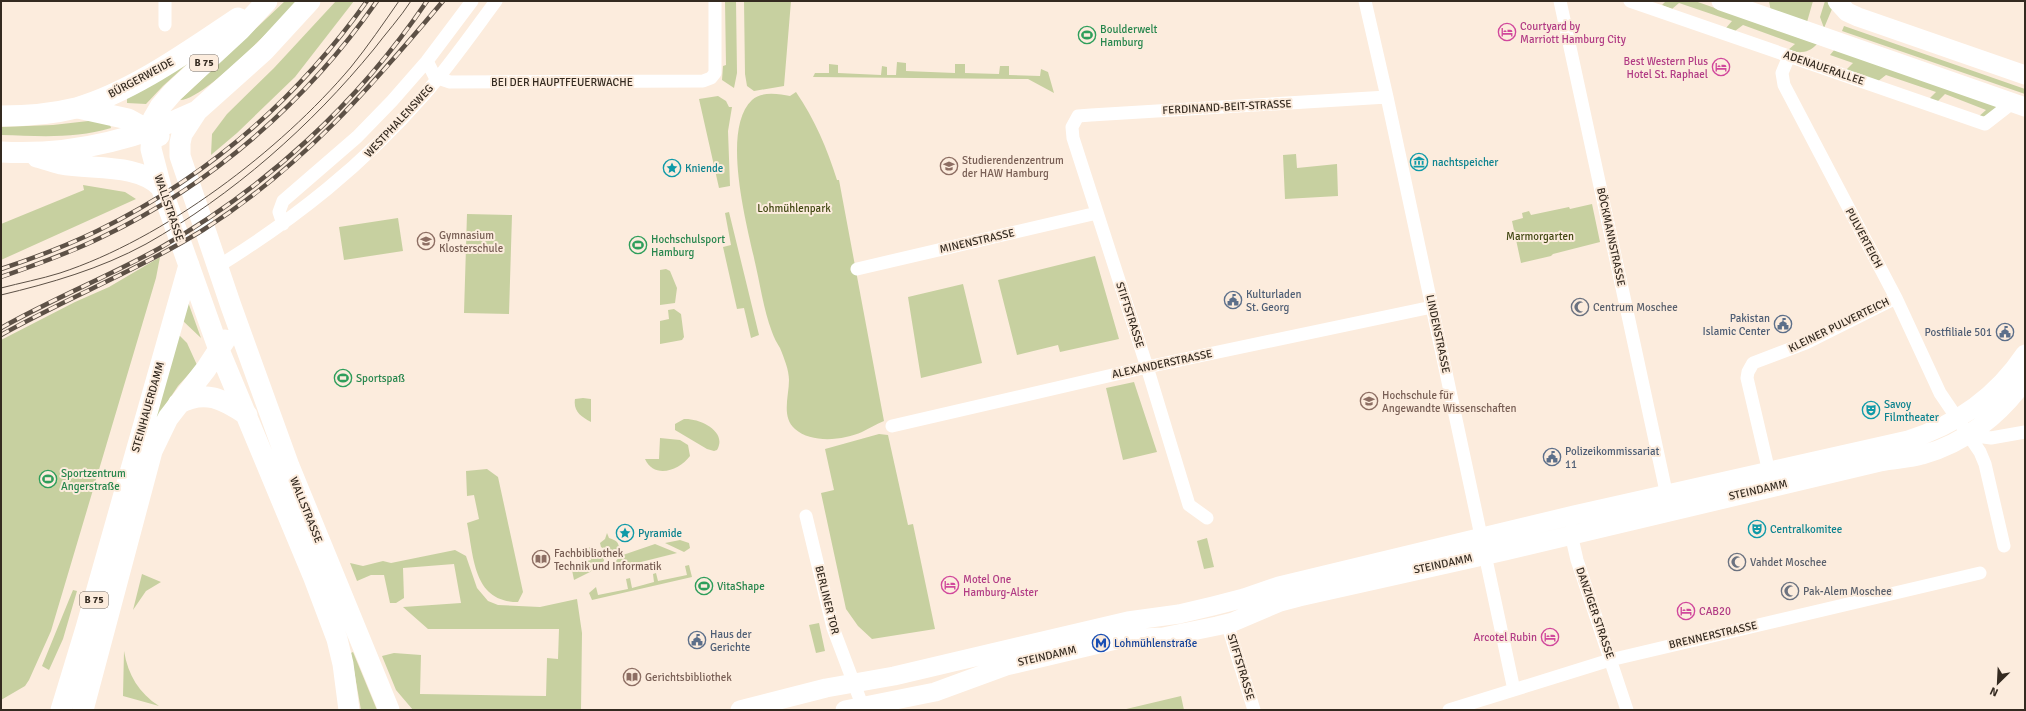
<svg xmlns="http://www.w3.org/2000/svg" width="2026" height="711" font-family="Signika,sans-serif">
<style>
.green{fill:#c7d0a0}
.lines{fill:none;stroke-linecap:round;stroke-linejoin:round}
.minor{stroke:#fff;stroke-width:13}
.secondary{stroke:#fff;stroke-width:19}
.primary{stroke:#fff;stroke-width:21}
.tram{stroke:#5d5146;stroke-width:1}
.rail-casing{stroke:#5d5146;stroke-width:4.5}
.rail{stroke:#fcecdd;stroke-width:3;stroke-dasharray:9;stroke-linecap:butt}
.labels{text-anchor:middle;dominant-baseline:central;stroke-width:4;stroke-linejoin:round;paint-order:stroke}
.shield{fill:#fcecdd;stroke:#706459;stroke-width:1}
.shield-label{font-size:10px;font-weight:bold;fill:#342a20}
.hotel-label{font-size:11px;fill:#b23c85;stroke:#fcecdd;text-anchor:start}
.leisure-label{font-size:11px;fill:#27864d;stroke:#fcecdd;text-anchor:start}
.street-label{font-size:11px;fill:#342a20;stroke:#fcecdd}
.education-label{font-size:11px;fill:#785e54;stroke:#fcecdd;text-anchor:start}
.culture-label{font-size:11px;fill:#0d838f;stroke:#fcecdd;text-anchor:start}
.park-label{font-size:11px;fill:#424813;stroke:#fcecdd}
.service-label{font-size:11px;fill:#4e5e75;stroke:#fcecdd;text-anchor:start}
.worship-label{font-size:11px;fill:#5b616d;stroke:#fcecdd;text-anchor:start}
.transit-label{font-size:11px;fill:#164399;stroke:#fcecdd;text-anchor:start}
</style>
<rect width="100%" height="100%" fill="#fcecdd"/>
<path class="green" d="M285,1H298C280,20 203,101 180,100Z
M336,1H354L295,77L237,133L211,155L212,134L227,114L274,68Z
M725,1H736L737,73L734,88L722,80L723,66L726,65Z
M744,1H791L784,86L754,91L747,86L745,74Z
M1666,1H1695L1817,44C1809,53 1799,54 1788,50L1795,44L1743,25L1735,31L1726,28L1732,21L1679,3L1672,9L1662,5Z
M1769,1H1813L1807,22L1771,12Z
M1825,1L1828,2L1832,9L1824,28L1820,17Z
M1844,26L2025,89V94L1842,31Z
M1835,49L1999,107L1990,115L1977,118L1986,110L1945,94L1936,103L1928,100L1936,92L1886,75L1877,82L1845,71L1853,63L1830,55Z
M196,56L163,86L146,104L127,103V94Z
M897,62L906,63V71L955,73V64H965V73L999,74L1000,66H1009V75L1040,76L1041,69L1048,72L1054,93L1028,79L813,77L815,73H829V64L838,65V73L881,75L882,66L887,67V75H896Z
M796,92C815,120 827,148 837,180H839L884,421C876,424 870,428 862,432C844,440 812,444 795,429C781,417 789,396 789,380C789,370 784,358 780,348C777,343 774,338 772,332C764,311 761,289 756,267C748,229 720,130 752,100C761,91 779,94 790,96Z
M718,96L726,101L729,107H732L728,131L730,186L719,188L699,99Z
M97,120L109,121L111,128C74,139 39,136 1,135V127L53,125Z
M1296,154L1297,168L1337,164L1338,196L1285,199L1283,155Z
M83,185L125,192L136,199L1,260V224L84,190Z
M1592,204L1600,242L1553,254L1551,256L1521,263L1512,221L1523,218L1522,213L1529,211L1531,215L1569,207L1570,209Z
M729,212L759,335L751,338L744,308L737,309L723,247L731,245L725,213Z
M467,214L512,215L509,314L464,313Z
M398,218L403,251L344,260L339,227Z
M1095,256L1119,339L1060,352L1058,345L1017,355L998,280Z
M160,257L156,278L51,631L29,680L25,686L1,700V340L75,302L109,287Z
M666,269L670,271L677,288L675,303L660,305V270Z
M963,284L982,363L921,378L908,297Z
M188,302L201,338L182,320Z
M674,309L681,314L684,337L682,340L660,344V321L669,319L668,310Z
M179,335L187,343L197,365L178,386L156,419L154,418Z
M1134,382L1157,452L1123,460L1106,388Z
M583,398L591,399V422C581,417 573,411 575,399Z
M684,419C699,418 728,431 717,450L714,451L707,449L675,430V424Z
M879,434L888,435L908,525L913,524L935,629L872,639L858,626L846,609L821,493L834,490L825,449Z
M660,438L680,440L688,445L690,456C679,471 654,479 645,459H659Z
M487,469L498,477L523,592L518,602C473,602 474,557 467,523L479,519L474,495L467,496L466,471Z
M607,533L609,538C615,540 618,541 619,547L612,554L601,547L600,543L605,539Z
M1207,538L1214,567L1204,569L1197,541Z
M680,540L689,543L690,548L684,552L665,543Z
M655,544L677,553L613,569L612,566L620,556Z
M589,547L603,553L604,561L590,572L574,580L571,565L591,560Z
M455,550L466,556L477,588L488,601L498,605L540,607L577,599L582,633L581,710H413L396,690L382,656L394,653L421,655L420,694L546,696L547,658L558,659L559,629H428L403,607L461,603L454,564L403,568L404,598L396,603H390L384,575H371L357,581L350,563L363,566L383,561L391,563Z
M689,565L692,577L592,600L589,593L596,587L598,595L628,589L626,579L630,578L632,588L654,582L653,574L656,573L658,581L687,575L685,566Z
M142,574L161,582L146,591L133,610Z
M73,590L77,591L63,639L49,670L42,666Z
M819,623L825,651L816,653L809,625Z
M124,651C128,675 139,693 159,706L123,696Z
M353,652L377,710H361L351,653Z
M1181,696L1184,710H1122Z"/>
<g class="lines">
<path class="minor" d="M1365,1L1387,97L1514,690
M1560,1L1667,496
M1630,1L1985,124L2012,103
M165,25V1
M1789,56L1782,73L1784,85L1896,298L1940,393L1980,452L1985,464L2004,546
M427,61L435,77L450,82L703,81L711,78L715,73V1
M283,224L279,212L283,201L357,137L392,101L427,61L472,1
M217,267C296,218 363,165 424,95C450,65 473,32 496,1
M857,269L1097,213
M892,426L1147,367L1432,307
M1969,435L1991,438L2025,432
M1769,472L1747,378L1748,372L1753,363L1806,343L1896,298
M806,516L833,628L864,710
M1207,518L1189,505L1147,367L1073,138L1072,127L1078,116L1091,115L1387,97
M1572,529L1571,534L1577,560L1627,710
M1227,623L1254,710
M1449,710L1610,660L1980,573"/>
<path class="secondary" d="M1721,1L2025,107
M1837,1L1847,12L1858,17L2025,75
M740,710L826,688L894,676L1128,621L1179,614L1213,606L1244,598L1279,586L1574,515L1908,440C1956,425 1997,396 2025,354
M845,710L935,692L1006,666L1120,639L1163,637L1217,626L1233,622L1280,602L1299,597L1505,551L1880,462C1894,459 1909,459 1922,455C1964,444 2000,415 2025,380"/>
<path class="primary" d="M267,1L240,30L173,92L160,107L153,119L151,149L161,187L219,350L314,578L337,639L343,664L349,710
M310,1L264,51L197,111L182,134L180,143V156L231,306L289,466L389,710
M78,108L128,119L159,136
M1,116C26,116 52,114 76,108C132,92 190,50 238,18
M1,152C69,156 135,140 197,111
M37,157C45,159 53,162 61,164C92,170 137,163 161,187
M178,404C205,389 223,399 247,415
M61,710L86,628L189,265
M83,710L152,451L168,418L206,369L225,340"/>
<path class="tram" d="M1,288C20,283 41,279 60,273C164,239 280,151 351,67C368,46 383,24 399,1
M1,295C51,283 100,269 146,244C233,195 311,126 374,49C386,33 400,18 411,1"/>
<defs>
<path id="rail" d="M1,269C34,258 66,246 97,231C206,178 297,99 367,1
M1,277C35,265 70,253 102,237C213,184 307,101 377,1
M1,328C52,299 107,277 158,249C265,189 358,103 427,1
M1,335C67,298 138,270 203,230C301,168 369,89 443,1"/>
</defs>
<use href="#rail" class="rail-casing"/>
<use href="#rail" class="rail"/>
</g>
<defs>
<symbol id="hotel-ring" viewBox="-11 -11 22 22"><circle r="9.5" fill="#fcecdd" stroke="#d1479c" stroke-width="1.5"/><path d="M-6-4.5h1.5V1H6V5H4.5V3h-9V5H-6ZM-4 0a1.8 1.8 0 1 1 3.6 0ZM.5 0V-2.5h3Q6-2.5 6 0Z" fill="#d1479c"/></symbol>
<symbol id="stadium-ring" viewBox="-11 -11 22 22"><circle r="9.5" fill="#fcecdd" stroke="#2e9e5b" stroke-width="1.5"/><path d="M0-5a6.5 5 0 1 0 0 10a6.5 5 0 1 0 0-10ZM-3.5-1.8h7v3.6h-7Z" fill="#2e9e5b"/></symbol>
<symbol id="museum-ring" viewBox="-11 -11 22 22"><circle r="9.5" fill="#fcecdd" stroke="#0f9aa8" stroke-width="1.5"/><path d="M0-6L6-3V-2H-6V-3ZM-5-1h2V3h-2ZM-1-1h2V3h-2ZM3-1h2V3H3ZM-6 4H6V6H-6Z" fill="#0f9aa8"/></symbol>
<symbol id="university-ring" viewBox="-11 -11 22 22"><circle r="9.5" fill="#fcecdd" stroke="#8d6e63" stroke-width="1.5"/><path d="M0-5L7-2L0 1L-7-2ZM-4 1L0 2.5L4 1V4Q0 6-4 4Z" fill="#8d6e63"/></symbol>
<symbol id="sight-ring" viewBox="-11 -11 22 22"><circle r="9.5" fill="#fcecdd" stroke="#0f9aa8" stroke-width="1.5"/><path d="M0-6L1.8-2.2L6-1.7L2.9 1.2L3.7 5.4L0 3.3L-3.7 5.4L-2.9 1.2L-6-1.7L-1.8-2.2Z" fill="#0f9aa8"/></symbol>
<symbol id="school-ring" viewBox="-11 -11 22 22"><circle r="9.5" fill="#fcecdd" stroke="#8d6e63" stroke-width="1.5"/><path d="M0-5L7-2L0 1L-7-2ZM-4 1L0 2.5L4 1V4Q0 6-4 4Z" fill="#8d6e63"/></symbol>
<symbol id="civic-ring" viewBox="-11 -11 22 22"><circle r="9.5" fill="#fcecdd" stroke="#5c6f8a" stroke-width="1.5"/><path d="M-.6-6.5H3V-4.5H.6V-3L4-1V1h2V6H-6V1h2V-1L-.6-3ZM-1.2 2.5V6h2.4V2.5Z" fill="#5c6f8a"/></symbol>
<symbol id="mosque-ring" viewBox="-11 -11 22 22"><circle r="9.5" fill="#fcecdd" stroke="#6b7280" stroke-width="1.5"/><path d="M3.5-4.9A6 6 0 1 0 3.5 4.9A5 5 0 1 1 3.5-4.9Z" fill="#6b7280"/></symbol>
<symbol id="theatre-ring" viewBox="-11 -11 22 22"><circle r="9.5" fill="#fcecdd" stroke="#0f9aa8" stroke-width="1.5"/><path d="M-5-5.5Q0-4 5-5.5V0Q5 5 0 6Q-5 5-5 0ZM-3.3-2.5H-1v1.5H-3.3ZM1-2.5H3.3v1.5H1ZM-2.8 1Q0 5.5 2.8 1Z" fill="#0f9aa8"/></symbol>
<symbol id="library-ring" viewBox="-11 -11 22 22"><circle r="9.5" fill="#fcecdd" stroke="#8d6e63" stroke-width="1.5"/><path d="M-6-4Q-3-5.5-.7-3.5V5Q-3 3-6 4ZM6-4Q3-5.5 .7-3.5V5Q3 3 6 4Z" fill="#8d6e63"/></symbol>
<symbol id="metro-ring" viewBox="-11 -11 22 22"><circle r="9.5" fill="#fcecdd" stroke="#1a4fb4" stroke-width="1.5"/><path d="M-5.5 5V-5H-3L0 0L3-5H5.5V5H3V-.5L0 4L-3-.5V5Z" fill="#1a4fb4"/></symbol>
</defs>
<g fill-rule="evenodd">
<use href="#hotel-ring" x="1497" y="22" width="20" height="20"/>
<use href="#stadium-ring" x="1077" y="25" width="20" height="20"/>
<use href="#hotel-ring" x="1711" y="57" width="20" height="20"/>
<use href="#museum-ring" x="1409" y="152" width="20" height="20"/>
<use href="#university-ring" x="939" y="156" width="20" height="20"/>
<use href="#sight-ring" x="662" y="158" width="20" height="20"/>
<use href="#school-ring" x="416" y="231" width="20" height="20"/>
<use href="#stadium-ring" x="628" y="235" width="20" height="20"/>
<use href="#civic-ring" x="1223" y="290" width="20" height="20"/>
<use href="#mosque-ring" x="1570" y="297" width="20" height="20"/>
<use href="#civic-ring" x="1773" y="314" width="20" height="20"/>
<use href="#civic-ring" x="1995" y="322" width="20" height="20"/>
<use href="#stadium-ring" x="333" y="368" width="20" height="20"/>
<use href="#university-ring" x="1359" y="391" width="20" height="20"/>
<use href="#theatre-ring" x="1861" y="400" width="20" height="20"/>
<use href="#civic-ring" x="1542" y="447" width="20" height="20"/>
<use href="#stadium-ring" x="38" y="469" width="20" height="20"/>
<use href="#theatre-ring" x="1747" y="519" width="20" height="20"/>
<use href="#sight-ring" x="615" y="523" width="20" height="20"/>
<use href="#library-ring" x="531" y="549" width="20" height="20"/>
<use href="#mosque-ring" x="1727" y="552" width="20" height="20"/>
<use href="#hotel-ring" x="940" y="575" width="20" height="20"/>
<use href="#stadium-ring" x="694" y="576" width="20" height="20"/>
<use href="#mosque-ring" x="1780" y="581" width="20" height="20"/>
<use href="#hotel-ring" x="1676" y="601" width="20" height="20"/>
<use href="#hotel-ring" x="1540" y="627" width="20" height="20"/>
<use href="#civic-ring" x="687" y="630" width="20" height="20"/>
<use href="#metro-ring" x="1091" y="633" width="20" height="20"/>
<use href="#library-ring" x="622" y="667" width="20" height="20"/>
</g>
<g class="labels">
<g class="shield">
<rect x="190" y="55" width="28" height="16" rx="3"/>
<rect x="80" y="592" width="28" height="16" rx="3"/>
</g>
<g class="shield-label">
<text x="204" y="63">B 75</text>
<text x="94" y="600">B 75</text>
</g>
<g class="hotel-label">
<text x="1520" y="26">Courtyard by<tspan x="1520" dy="13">Marriott Hamburg City</tspan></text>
<text x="1708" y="61" text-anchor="end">Best Western Plus<tspan x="1708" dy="13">Hotel St. Raphael</tspan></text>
<text x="963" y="579">Motel One<tspan x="963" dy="13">Hamburg-Alster</tspan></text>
<text x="1699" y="611">CAB20</text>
<text x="1537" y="637" text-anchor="end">Arcotel Rubin</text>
</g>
<g class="leisure-label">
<text x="1100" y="29">Boulderwelt<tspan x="1100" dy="13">Hamburg</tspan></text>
<text x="651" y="239">Hochschulsport<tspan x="651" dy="13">Hamburg</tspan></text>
<text x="356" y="378">Sportspaß</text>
<text x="61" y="473">Sportzentrum<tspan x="61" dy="13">Angerstraße</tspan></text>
<text x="717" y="586">VitaShape</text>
</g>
<g class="street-label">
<text transform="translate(1824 68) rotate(19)">ADENAUERALLEE</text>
<text transform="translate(141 78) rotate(-28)">BÜRGERWEIDE</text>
<text x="562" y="82">BEI DER HAUPTFEUERWACHE</text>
<text transform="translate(1227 107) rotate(-3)">FERDINAND-BEIT-STRASSE</text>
<text transform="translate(399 121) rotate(-47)">WESTPHALENSWEG</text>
<text transform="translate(169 208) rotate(71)">WALLSTRASSE</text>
<text transform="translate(1611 237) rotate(78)">BÖCKMANNSTRASSE</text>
<text transform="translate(1864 238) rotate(62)">PULVERTEICH</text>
<text transform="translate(977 241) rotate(-13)">MINENSTRASSE</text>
<text transform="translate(1130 315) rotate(72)">STIFTSTRASSE</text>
<text transform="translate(1839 325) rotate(-26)">KLEINER PULVERTEICH</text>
<text transform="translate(1438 334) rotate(78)">LINDENSTRASSE</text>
<text transform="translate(1162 364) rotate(-12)">ALEXANDERSTRASSE</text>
<text transform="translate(148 407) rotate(-74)">STEINHAUERDAMM</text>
<text transform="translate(1758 490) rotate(-13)">STEINDAMM</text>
<text transform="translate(306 510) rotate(68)">WALLSTRASSE</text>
<text transform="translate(1443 564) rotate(-12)">STEINDAMM</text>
<text transform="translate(827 600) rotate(76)">BERLINER TOR</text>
<text transform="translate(1595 613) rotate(71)">DANZIGER STRASSE</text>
<text transform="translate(1713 635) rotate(-13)">BRENNERSTRASSE</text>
<text transform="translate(1047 656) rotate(-13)">STEINDAMM</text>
<text transform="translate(1241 667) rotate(73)">STIFTSTRASSE</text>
</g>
<g class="education-label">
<text x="962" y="160">Studierendenzentrum<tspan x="962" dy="13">der HAW Hamburg</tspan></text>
<text x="439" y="235">Gymnasium<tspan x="439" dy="13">Klosterschule</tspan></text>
<text x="1382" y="395">Hochschule für<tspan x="1382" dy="13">Angewandte Wissenschaften</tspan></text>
<text x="554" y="553">Fachbibliothek<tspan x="554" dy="13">Technik und Informatik</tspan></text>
<text x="645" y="677">Gerichtsbibliothek</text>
</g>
<g class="culture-label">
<text x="1432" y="162">nachtspeicher</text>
<text x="685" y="168">Kniende</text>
<text x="1884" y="404">Savoy<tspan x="1884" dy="13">Filmtheater</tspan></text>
<text x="1770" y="529">Centralkomitee</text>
<text x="638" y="533">Pyramide</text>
</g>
<g class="park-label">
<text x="794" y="208">Lohmühlenpark</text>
<text x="1540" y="236">Marmorgarten</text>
</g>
<g class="service-label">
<text x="1246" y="294">Kulturladen<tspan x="1246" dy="13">St. Georg</tspan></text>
<text x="1770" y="318" text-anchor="end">Pakistan<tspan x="1770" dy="13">Islamic Center</tspan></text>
<text x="1992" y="332" text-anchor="end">Postfiliale 501</text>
<text x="1565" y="451">Polizeikommissariat<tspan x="1565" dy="13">11</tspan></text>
<text x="710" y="634">Haus der<tspan x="710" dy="13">Gerichte</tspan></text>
</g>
<g class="worship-label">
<text x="1593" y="307">Centrum Moschee</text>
<text x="1750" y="562">Vahdet Moschee</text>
<text x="1803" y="591">Pak-Alem Moschee</text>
</g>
<g class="transit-label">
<text x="1114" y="643">Lohmühlenstraße</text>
</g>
</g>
<rect width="2026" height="711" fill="none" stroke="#342a20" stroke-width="4"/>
<g transform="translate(1998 683) rotate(204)" stroke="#fcecdd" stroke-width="3" paint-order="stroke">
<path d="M0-3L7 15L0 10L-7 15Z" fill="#342a20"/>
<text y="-6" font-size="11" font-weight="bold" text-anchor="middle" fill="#342a20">N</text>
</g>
</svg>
